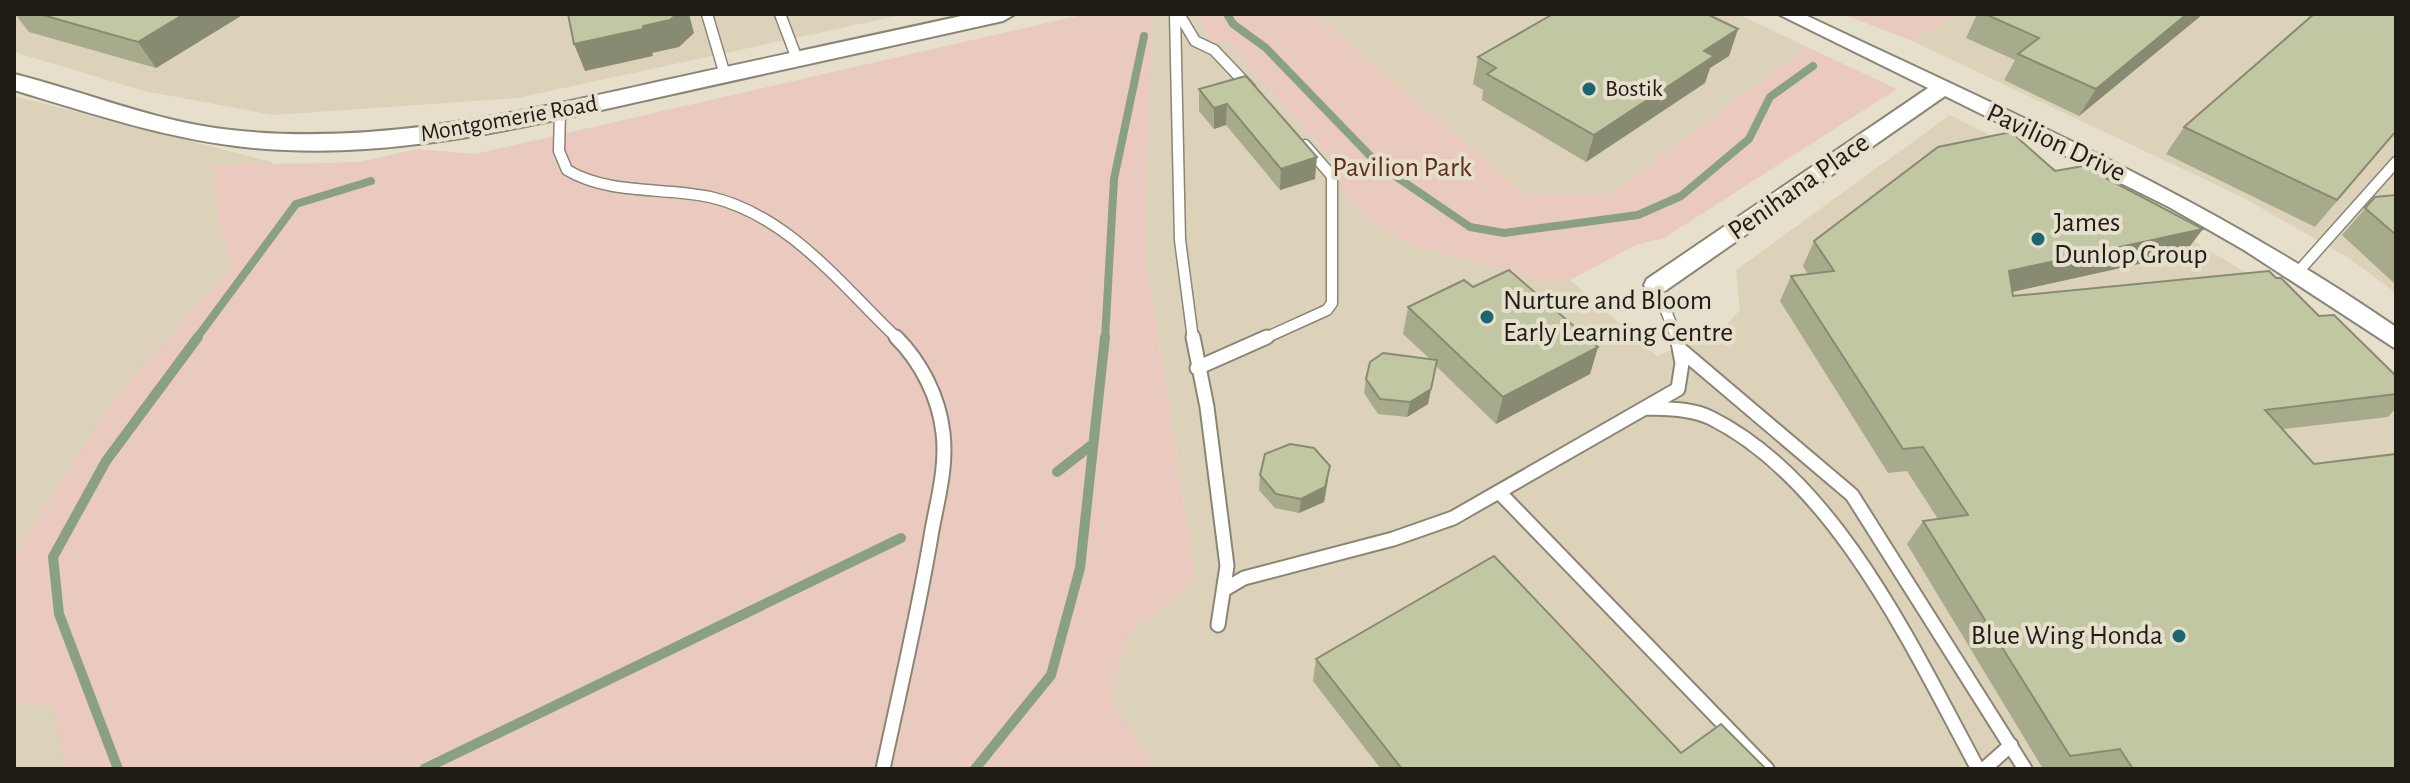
<svg xmlns="http://www.w3.org/2000/svg" width="2410" height="783" font-family="'Alegreya Sans',sans-serif">
<style>
.built{fill:#dbd2b9}
.green{fill:#eacabe}
.lines{fill:none;stroke-linecap:round;stroke-linejoin:round}
.stream-far1{stroke:#8aa082;stroke-width:8}
.stream{stroke:#8aa082;stroke-width:10}
.service-far1-casing{stroke:#8b8574;stroke-width:13}
.service-casing{stroke:#8b8574;stroke-width:17}
.minor-casing{stroke:#8b8574;stroke-width:4}
.tertiary-casing{stroke:#8b8574;stroke-width:4}
.service-far1{stroke:#fff;stroke-width:10}
.service{stroke:#fff;stroke-width:13}
.minor{fill:#fff;fill-rule:evenodd}
.tertiary{fill:#fff;fill-rule:evenodd}
.wall{fill:#a7ab8c}
.shaded-wall{fill:#888b72}
.building{fill:#c2c7a3;stroke:#888b72;stroke-width:2}
.poi-dot{fill:#1b6670;stroke:#e6dfcc;stroke-width:3}
.labels{text-anchor:middle;dominant-baseline:central;stroke-width:8;stroke-linejoin:round;paint-order:stroke}
.far-poi-label{font-size:24px;fill:#1f1c16;stroke:#e6dfcc;text-anchor:start}
.far-street-label{font-size:24px;fill:#1f1c16;stroke:#e6dfcc}
.street-label{font-size:28px;fill:#1f1c16;stroke:#e6dfcc}
.park-label{font-size:28px;fill:#602e19;stroke:#e6dfcc}
.poi-label{font-size:28px;fill:#1f1c16;stroke:#e6dfcc;text-anchor:start}
</style>
<rect width="100%" height="100%" fill="#e6dfcc"/>
<path class="built" d="M14,14H906L517,98L274,115L144,91L14,52Z
M1152,14H1199L1210,42H1227L1339,168L1419,247L1544,281L1570,280L1657,356L1722,330L1740,310L1736,270L1950,115L2167,225L2273,289L2396,384V769H1155L1111,698L1127,636L1196,579L1145,252Z
M1314,14H1738L1807,47L1609,194H1525Z
M1962,14H2396V293L2349,258L2240,196L1910,40Z
M14,96L272,162L260,234L113,400L14,556Z
M14,702L53,705L65,769H14Z"/>
<path class="green" d="M1086,14H1152L1145,252L1196,579L1127,636L1111,698L1155,769H65L53,706L14,702V556L113,400L233,265L222,238L211,165L359,162L417,149L475,154Z
M1199,14H1314L1525,194H1609L1807,47L1897,89L1664,238L1636,245L1570,280L1544,281L1419,247L1379,229L1343,194L1339,168L1227,42H1210Z
M1842,14H1962L1910,40Z"/>
<g class="lines">
<path class="stream-far1" d="M1227,14L1233,24L1266,48L1379,165L1470,227L1504,233L1638,215L1681,196L1749,139L1770,97L1813,66
M196,339L296,204L371,181
M1105,339L1114,179L1144,36"/>
<path class="stream" d="M1057,472L1093,444
M118,769L59,614L53,557L106,461L198,337
M424,769L901,538
M975,769L1051,675L1080,568L1105,337"/>
<defs>
<path id="service-far1" d="M707,14L725,75
M780,14L797,59
M1175,14L1180,240L1193,339
M1179,14L1195,41L1214,50L1250,88
M560,111L559,151L567,170C609,195 663,187 710,197C789,215 842,286 898,339
M2298,272L2396,162
M1656,285L1677,339
M1263,339L1327,310L1332,303V176L1305,145"/>
<path id="service" d="M1193,337L1207,407L1227,566L1218,625
M1681,350L1852,495L2025,769
M1197,368L1267,337
M1645,408C1667,409 1691,408 1711,418C1837,481 1914,651 1978,769
M1499,492L1767,769
M1227,588L1244,578L1393,539L1453,518L1678,389L1682,363L1677,337
M883,769C900,689 919,610 932,530C938,498 947,466 943,433C939,397 921,362 896,337
M1984,769L2011,745"/>
<path id="minor" d="M1778,14H1803C2006,110 2211,199 2396,327V349L2244,250L2169,207L1945,96L1665,291H1647L1644,285L1647,279L1928,88Z"/>
<path id="tertiary" d="M970,14H1015L1003,21C887,47 771,72 655,98C533,125 410,156 285,150C191,147 103,117 14,90V74C86,92 156,122 231,130C375,146 517,113 657,82C761,59 866,37 970,14Z"/>
</defs>
<use href="#service-far1" class="service-far1-casing"/>
<use href="#service" class="service-casing"/>
<use href="#minor" class="minor-casing"/>
<use href="#tertiary" class="tertiary-casing"/>
<use href="#service-far1" class="service-far1"/>
<use href="#service" class="service"/>
<use href="#minor" class="minor"/>
<use href="#tertiary" class="tertiary"/>
</g>
<path class="wall" d="M15,14H244L156,68L29,32Z
M1977,14H2203L2079,116L2004,80L2015,60L1966,38Z
M2311,14H2396V132L2315,227L2166,154L2184,127L2313,15Z
M1579,15L1738,29L1729,56L1710,68L1705,83L1586,162L1482,100L1483,90L1473,84L1478,57Z
M1246,76L1315,179L1280,190L1226,125L1214,129L1199,111V89Z
M2055,171L2184,254L2012,292L2013,296L2276,278L2319,316L2396,376V408L2388,417L2283,429L2396,769H2043L1907,544L1923,521L1938,519L1907,471L1888,473L1780,301L1791,276L1808,274L1803,266L1814,241Z
M2396,195V285L2342,235L2375,197Z
M1473,287L1598,347L1590,374L1496,424L1436,366L1428,404L1407,417L1378,414L1364,393L1366,379L1430,359L1403,334L1408,307Z
M1260,475L1328,481L1324,502L1299,513L1275,508L1259,490Z
M1316,659L1681,753L1766,769H1381L1313,681Z"/>
<path class="shaded-wall" d="M184,14H244L156,68L138,42Z
M677,14H689L694,33L679,47L652,53L653,56L585,71L574,44L643,26Z
M2187,14H2203L2079,116L2096,89Z
M1738,29L1729,56L1710,68L1705,83L1586,162L1594,135L1704,51Z
M1227,104L1226,125L1214,129V108Z
M1317,157L1315,179L1280,190L1281,169Z
M2203,229L2184,254L1993,296L2009,271Z
M1598,347L1590,374L1496,424L1503,397Z
M1437,360L1428,404L1407,417L1410,402Z
M1330,466L1324,502L1299,513L1301,499Z"/>
<path class="building" d="M39,14H184L138,42Z
M568,14H677L670,20L643,26V29L574,44Z
M1553,14H1576L1579,15L1581,14H1707L1738,29L1704,51L1714,56L1594,135L1487,74L1496,68L1478,57Z
M1985,14H2187L2096,89L2018,54L2039,38Z
M2314,14H2396V131L2337,200L2184,127Z
M1246,76L1317,157L1281,169L1227,104L1214,108L1199,89Z
M2011,132L2055,171L2083,166L2203,229L2009,271L2013,296L2269,271L2276,278H2281L2319,316L2334,315L2396,376V394L2265,410L2314,464L2396,454V769H2133L2120,749L2070,756L1923,521L1968,515L1923,447L1903,449L1791,276L1834,271L1814,241L1938,147Z
M2396,195V235L2365,208L2375,197Z
M1509,270L1598,347L1503,397L1408,307L1464,280L1473,287Z
M1383,353L1437,360L1431,389L1410,402L1380,399L1366,379L1370,362Z
M1290,444L1314,448L1330,466L1325,487L1301,499L1276,494L1260,475L1265,454Z
M1494,556L1681,753L1721,724L1766,769H1402L1316,659Z"/>
<g class="poi-dot">
<circle cx="1589" cy="89" r="8"/>
<circle cx="2038" cy="239" r="8"/>
<circle cx="1487" cy="317" r="8"/>
<circle cx="2179" cy="636" r="8"/>
</g>
<g class="labels">
<g class="far-poi-label">
<text x="1605" y="89">Bostik</text>
</g>
<g class="far-street-label">
<text transform="translate(509 119) rotate(-10)">Montgomerie Road</text>
</g>
<g class="street-label">
<text transform="translate(2056 143) rotate(25)">Pavilion Drive</text>
<text transform="translate(1799 187) rotate(-35)">Penihana Place</text>
</g>
<g class="park-label">
<text x="1402" y="168">Pavilion Park</text>
</g>
<g class="poi-label">
<text x="2054" y="223">James<tspan x="2054" dy="32">Dunlop Group</tspan></text>
<text x="1503" y="301">Nurture and Bloom<tspan x="1503" dy="32">Early Learning Centre</tspan></text>
<text x="2163" y="636" text-anchor="end">Blue Wing Honda</text>
</g>
</g>
<rect width="2410" height="783" fill="none" stroke="#1f1c16" stroke-width="32"/>
</svg>
